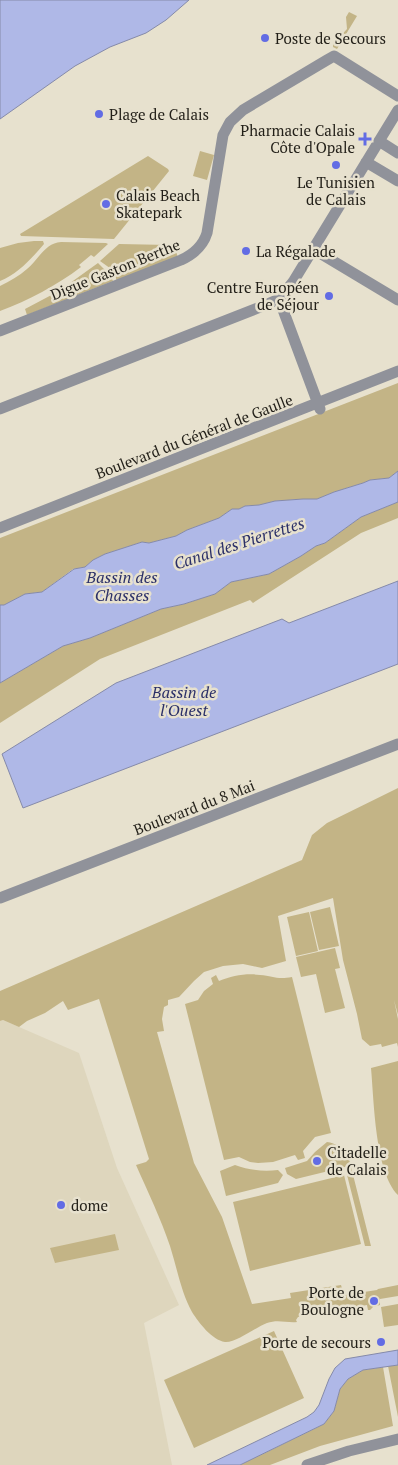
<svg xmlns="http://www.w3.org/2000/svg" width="398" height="1465" font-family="'PT Serif',serif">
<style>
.built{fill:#ded6bd}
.green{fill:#c3b486}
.water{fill:#afb8e7;stroke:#858aa9}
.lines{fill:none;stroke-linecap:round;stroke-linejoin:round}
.minor{stroke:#90929a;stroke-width:11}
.poi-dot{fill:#626ce4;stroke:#e7e1ce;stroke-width:2}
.labels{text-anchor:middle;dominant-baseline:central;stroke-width:5;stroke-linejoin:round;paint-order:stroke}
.poi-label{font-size:15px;fill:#221f18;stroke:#e7e1ce;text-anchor:start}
.street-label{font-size:15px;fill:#221f18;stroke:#e7e1ce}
.water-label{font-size:16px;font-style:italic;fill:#2b3068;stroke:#e7e1ce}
</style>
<rect width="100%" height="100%" fill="#e7e1ce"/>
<path class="built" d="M3,1020L79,1053L117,1168L179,1305L144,1323L172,1465H0V1021Z"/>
<path class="green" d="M349,12L357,16L337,49L333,47V44L347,29L346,17Z
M200,151L214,155L207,180L193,176Z
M148,156L168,169L169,171L114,239L21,236L20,234Z
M34,241H43L44,244C32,258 18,274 0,281V248L18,243Z
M61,242L106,243L108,244L94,257L91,255L79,265L81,267C56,286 29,300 0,311V286C10,281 19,276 27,269C38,260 45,243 61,242Z
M119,244L169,245L175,248L178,258L117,282L114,271L100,261Z
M98,263L110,275L113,281L27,315L25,309L59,291Z
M398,383V471L389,478L370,480L363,483L334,492L317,499H303L275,501L259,505L245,506L239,509H232L219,518L187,530L176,536L149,543L142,542L105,554L93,560L85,567L73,569L42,592L25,594L4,605H0V538Z
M398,502V518L361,533L253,603L250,600L100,659L0,723V683L63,646L90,638L161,609L184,604L215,594L231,582L269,574L301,556L316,546L325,543L361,517Z
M398,788V1015L394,1000L398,1019V1047L397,1043L382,1047L381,1044L370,1046L362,1039L357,1014L343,960L333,898L278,916L286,961L262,968L243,964L223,966L204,972L194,981L179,997L168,1000V1005L164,1007L162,1019L164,1031L157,1032L194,1163L222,1217L252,1304L291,1298L290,1293L341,1285L344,1295L377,1290L378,1289L398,1285V1296L380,1299V1305L373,1307L370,1310H368L367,1305L298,1317L296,1320L297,1322C286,1323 278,1319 267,1323C256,1327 236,1343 225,1342C212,1340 199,1323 192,1312C181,1292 177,1268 170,1246C161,1219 148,1192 136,1165L146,1162L149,1159L99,999L68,1010L63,1001L45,1013L27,1021L19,1027L3,1020L0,1021V991L302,860L312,835L327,823Z
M330,907L339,946L319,950L310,912Z
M309,912L318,951L296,956L287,917Z
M335,948L340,968L335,969L345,1008L325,1013L316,974L301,977L296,957Z
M216,975L219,981C232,976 246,973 260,975C273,976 277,980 292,977L331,1133L315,1137L303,1151L305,1158L298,1160L295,1155L273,1162L258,1163L250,1162L239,1157L224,1160L185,1004L198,1000L204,991L213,984L211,978Z
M398,1061V1195C375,1172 374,1101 371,1068Z
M327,1142C335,1143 344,1149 348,1155L371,1246H365L345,1167L296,1179L287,1174L285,1168L307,1161L315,1152Z
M235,1165C249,1170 263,1172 278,1170L283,1175L278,1183L226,1196L220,1171Z
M344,1175L361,1244L250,1271L233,1202Z
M115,1234L119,1250L55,1263L50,1248Z
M398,1304V1325L384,1327L381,1307Z
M274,1331L304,1398L194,1448L164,1380Z
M398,1365V1417L388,1366Z
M383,1367L393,1426L320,1446L270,1465H240L324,1424L334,1411L340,1389L348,1379L363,1370Z"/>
<path class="water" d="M0,0H189L166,20L146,33L110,47L75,66L0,119Z
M398,471V502L361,517L325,543L316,546L301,556L269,574L231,582L215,594L184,604L161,609L90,638L63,646L0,683V605H4L25,594L42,592L74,569L85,567L93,560L105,554L142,542L149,543L176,536L187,530L219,518L232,509H239L245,506L259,505L275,501L303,499H317L334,492L363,483L370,480L389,478Z
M398,581V664L23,808L2,754L116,683L282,619L289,623Z
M398,1350V1365L363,1370L348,1379L340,1389L334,1411L324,1424L240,1465H207L307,1417L314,1412L319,1405L329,1379L335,1368L345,1359Z"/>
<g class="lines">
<path class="minor" d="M379,141L398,153
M366,162L398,181
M313,249L398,300
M279,299L320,409
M0,331L181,260C194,254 203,246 207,233L223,135L230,122L243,110L327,60L334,56L398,96
M0,409L263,306L279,299L293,282L398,110
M0,528L398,371
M0,898L398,744
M307,1465L349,1451L398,1439"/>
</g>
<g class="poi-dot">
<circle cx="265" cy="38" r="5"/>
<circle cx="99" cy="114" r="5"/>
<path d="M362.5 131.5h5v5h5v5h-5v5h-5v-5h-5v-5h5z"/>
<circle cx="336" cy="165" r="5"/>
<circle cx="106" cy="204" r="5"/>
<circle cx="246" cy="251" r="5"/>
<circle cx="329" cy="296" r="5"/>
<circle cx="317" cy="1161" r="5"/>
<circle cx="61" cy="1205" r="5"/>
<circle cx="374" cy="1301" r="5"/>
<circle cx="381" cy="1342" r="5"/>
</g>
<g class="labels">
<g class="poi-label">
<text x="275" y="38">Poste de Secours</text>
<text x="109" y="114">Plage de Calais</text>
<text x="355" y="130" text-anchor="end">Pharmacie Calais<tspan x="355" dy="17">Côte d'Opale</tspan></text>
<text x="336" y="182" text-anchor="middle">Le Tunisien<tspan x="336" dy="17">de Calais</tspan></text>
<text x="116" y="195">Calais Beach<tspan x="116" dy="17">Skatepark</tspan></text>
<text x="256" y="251">La Régalade</text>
<text x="319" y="287" text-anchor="end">Centre Européen<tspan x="319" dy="17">de Séjour</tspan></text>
<text x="327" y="1152">Citadelle<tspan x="327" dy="17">de Calais</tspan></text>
<text x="71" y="1205">dome</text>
<text x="364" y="1292" text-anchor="end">Porte de<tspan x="364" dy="17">Boulogne</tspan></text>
<text x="371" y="1342" text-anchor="end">Porte de secours</text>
</g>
<g class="street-label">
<text transform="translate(115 269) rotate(-22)">Digue Gaston Berthe</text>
<text transform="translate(194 436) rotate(-21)">Boulevard du Général de Gaulle</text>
<text transform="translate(194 807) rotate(-21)">Boulevard du 8 Mai</text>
</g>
<g class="water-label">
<text transform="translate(239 543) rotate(-18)">Canal des Pierrettes</text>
<text x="122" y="577">Bassin des<tspan x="122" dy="18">Chasses</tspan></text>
<text x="184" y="692">Bassin de<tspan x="184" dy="18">l'Ouest</tspan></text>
</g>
</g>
</svg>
